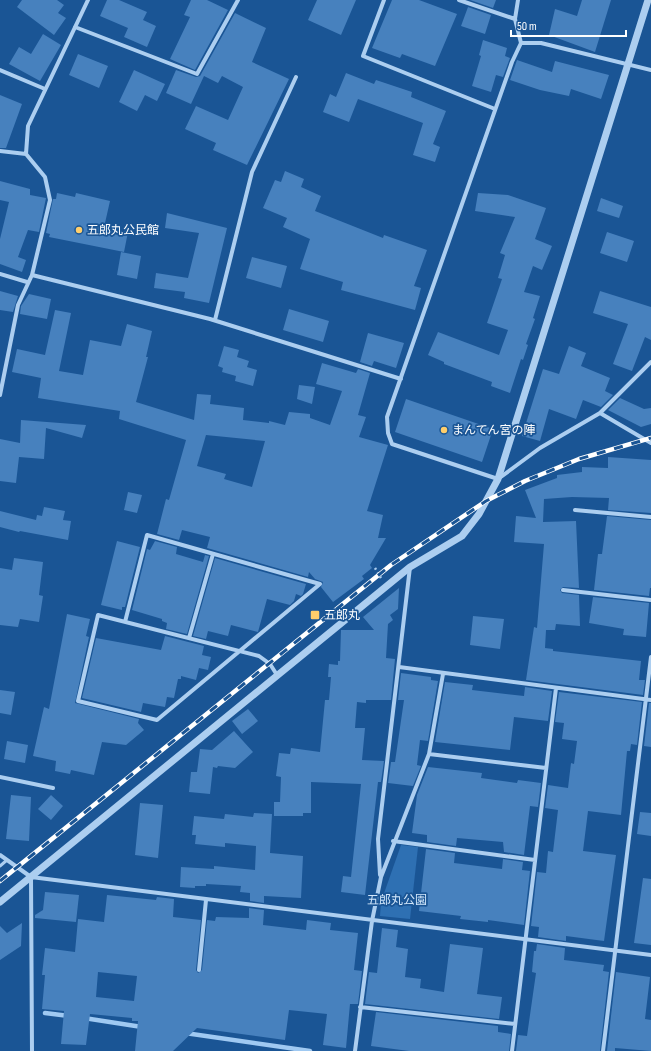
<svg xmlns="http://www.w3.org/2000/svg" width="651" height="1051" font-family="'Sofia Sans Condensed','Noto Sans JP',sans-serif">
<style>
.green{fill:#2e70b3}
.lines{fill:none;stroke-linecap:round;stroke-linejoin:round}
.stream{stroke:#9fc9f2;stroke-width:4.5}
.building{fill:#4781be;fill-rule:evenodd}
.path{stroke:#accef0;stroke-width:2.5;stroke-dasharray:2 3;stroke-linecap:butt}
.service{stroke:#accef0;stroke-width:3}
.minor{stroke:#accef0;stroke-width:4}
.tertiary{stroke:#accef0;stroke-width:7}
.rail-casing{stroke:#fff;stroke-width:4.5}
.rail{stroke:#1a5595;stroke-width:3;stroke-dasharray:9;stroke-linecap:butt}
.poi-dot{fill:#ffce6b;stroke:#1a5595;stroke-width:1.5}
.labels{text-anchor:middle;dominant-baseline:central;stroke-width:3.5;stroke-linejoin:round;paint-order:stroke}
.poi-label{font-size:12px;fill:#fff;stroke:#1a5595;text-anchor:start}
.park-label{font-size:12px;fill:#d2e7fb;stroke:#1a5595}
</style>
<rect width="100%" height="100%" fill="#1a5595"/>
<path class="green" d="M401,845L418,847L410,919L380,916L381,902Z"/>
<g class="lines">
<path class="stream" d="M45,1013L69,1016
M84,1018L142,1027
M185,1033L310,1051"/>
</g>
<path class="building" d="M22,0H57L64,5L58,13L66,18L54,35L17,7Z
M107,0H119L147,12L143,20L156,26L147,47L124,37L128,28L100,16Z
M191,0H207L228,10L195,70L170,59L190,17L184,15Z
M317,0H356L341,35L308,20Z
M392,0H419L457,14L435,66L402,54L400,58L372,48Z
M470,0H496L493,8Z
M582,0H611L595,52L549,35L555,9L577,16Z
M468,7L491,15L485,34L461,26Z
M235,13L266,28L252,62L289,79L247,165L213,150L216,143L185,129L196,106L228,120L243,87L222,76L218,83L204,76L191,104L166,93L176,70L196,77L200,76Z
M43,34L61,45L40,81L9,64L19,47L31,54Z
M483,40L507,48L505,56L510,58L503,77L496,75L491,92L472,86L481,56L479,55Z
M78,54L108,66L99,88L69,75Z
M517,60L552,72L555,61L609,75L601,99L571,89L569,96L540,90L510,80Z
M134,70L165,84L157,101L145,95L137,111L119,102Z
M346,73L374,84L376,80L412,92L411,97L446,111L433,144L440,147L435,162L413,155L423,123L358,99L349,122L323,112L330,94L336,97Z
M0,95L22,104L6,148H0Z
M285,171L304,179L301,187L321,196L315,211L383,238L384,235L427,250L414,286L421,288L415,310L341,290L343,282L300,269L310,239L283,227L287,218L263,208L275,180L281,182Z
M0,181L30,189V195L46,198L39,232L28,230L18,257L26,260L22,272L0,264V239L9,202L0,200Z
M57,193L75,197L76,193L110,201L105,223L109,224L108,229L128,232L124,252L49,237L50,234L46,233L53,199H56Z
M478,193L508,195L546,208L535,239L552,246L542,270L533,266L524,292L540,296L533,318L535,319L526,344L528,345L523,360L521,359L510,393L491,386L492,382L444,364V362L428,355L438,332L499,355L508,330L487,323L502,279L498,278L505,255L500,253L515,217L475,211Z
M601,198L623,206L619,218L597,211Z
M167,213L227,228L209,303L184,298L185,292L154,288L156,273L188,278L199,233L165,228Z
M607,232L634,241L627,262L600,253Z
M121,252L141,256L137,279L117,275Z
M252,257L287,266L281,288L246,278Z
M0,291L18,296L13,312L0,310Z
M600,291L651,307V340L645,337L632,371L613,364L628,324L593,313Z
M29,294L51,299L47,319L20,314L21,306Z
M289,309L329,321L323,342L283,330Z
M55,310L71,313L59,371L83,375L90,340L121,346L127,324L152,331L146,357H148L136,402L194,420L197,394L211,395L210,404L244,408L243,420L269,423V421L285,425L289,412L310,414V418L330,425L342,391L316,384L322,363L356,373L358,369L370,373L358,415L366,417L359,437L388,445L367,511L383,515L378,538H386L370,565L372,568L362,576L364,579L333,602L321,587L323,582L315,579L309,572L308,577L207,548L210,537L182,530L179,540L157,534L166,499L169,500L186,440L119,419L120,411L38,398L41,378L12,372L17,349L45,355ZM206,435L265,441L252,487L224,479L226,474L197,466Z
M368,333L404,343L396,368L374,361L372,366L360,362Z
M224,346L239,350L237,357L249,361L247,367L257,370L253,386L235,381L236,376L222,372L223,368L218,366Z
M569,346L586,353L581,366L610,378L605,391L613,395L601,407L583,400L576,419L549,409L540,441L522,436L543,369L559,374Z
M299,385L315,387L312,404L297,399Z
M620,398L644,409L651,408V424L641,427L608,410Z
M406,399L493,429L482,462L395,432Z
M21,420L86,425L82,438L46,428L44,459L19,457L16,483L0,481V439L20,443Z
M608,457L651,460V513L608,510L609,498L572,497L544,499L543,522L576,521L579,588L563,587L560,590L562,593L579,595L580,626L556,624L555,630H546L545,648L553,649V651L641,661L639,680H645L643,695L526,680L534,627L537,628L544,544L514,542L516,516L536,518L525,490L557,478V475L582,472V467L608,468Z
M128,492L142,495L137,513L124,510Z
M44,507L65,511L63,520L71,521L68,540L20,531L19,532L0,527V511L36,520L37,515L42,516Z
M607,516L651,520V588H650L649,596L594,590L598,554H602Z
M117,541L140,547L125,607H122V610L101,605Z
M155,541L177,547L176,554L203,562L205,555L209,556L187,634L166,629L167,623L162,621V619L132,610L147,549L150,550Z
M14,558L43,562L39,595L43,596L39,622L20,619L18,627L0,625V568L12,570Z
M215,558L306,584L303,594L301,596L296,594L294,601L290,605L267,599L258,632L231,625L228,636L208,631L206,639L193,636Z
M399,588L398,609L390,615L393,620L388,624L386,658L395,659L391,700H366V703L357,702L355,728H365L362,760L384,761L381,782H378L365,895L341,892L343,876L351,877L361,784L311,782V813H303V816H274V802H280L281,777L276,776L279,753L290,754L291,748L320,752L325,700H329L331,677H328L329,664L338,665V661H340L341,630H374L363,617Z
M593,597L649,603L646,637L623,635L624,629L589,623Z
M67,614L90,619L86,636L89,637L75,703L139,719L138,723L144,730L126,745L102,742L94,775L71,770L70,774L55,771L56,761L33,756L44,707L49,709Z
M473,616L504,619L500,649L470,645Z
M165,636L204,646L202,655L211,657L208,670L199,668L196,680L181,676V679H178L174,698L167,697L165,707L143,703L141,712L82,698L96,638L161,650Z
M401,673L431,677V680L438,681L428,741L420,740L417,765L421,766L413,786L388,783L391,762H395L404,700H398Z
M445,682L473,685L472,690L524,696L525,687L552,691L548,721L514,717L510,750L435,742Z
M0,690L15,692L11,715L0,713Z
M559,692L642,702L637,745L631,744L630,751H627L621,815L588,811L583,851L616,855L604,941L566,936V941L538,937L539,927L531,926L537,872L546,873L548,851L553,852L558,810L545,808L548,785L568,788L571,763L574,764L577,741L562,739L564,723L555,722Z
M649,703H651V747L644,746Z
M248,709L258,721L242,734L232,721Z
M234,731L253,752L235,768L218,766L217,768L213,767L210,794L189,792L191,772H197L200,749L212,750Z
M7,741L28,745L25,763L4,759Z
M428,767L482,773L481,778L517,783L518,780L541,783L538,807L530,806L524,855L504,852L503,842L457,838L456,846L427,842V835L412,833L417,795Z
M11,795L31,797L29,841L6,839Z
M51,795L63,806L51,820L38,809Z
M140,803L163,805L158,858L135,855Z
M640,812L651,813V836L637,834Z
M254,813L272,814L270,853L303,856L301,898L264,896V903L250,901V893L240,892L241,886L206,884V886H195V888L180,887L181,867L214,869V866L255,870L256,846L225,843V847L195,844L196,835H192L194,816L224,819L225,814L253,817Z
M426,849L455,853L454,863L502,869L503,859L523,862L522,870L530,871L524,925L488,920V922L460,919L461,916L419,911Z
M643,878L651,879V945L634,943Z
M45,892L79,895L76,922L35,918V915L43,910Z
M107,895L156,900L157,897L174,899L173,917L201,920L196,970L198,973L202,970L207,920L215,921L216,917L249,918V908L264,910L263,925L306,930L307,920L331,923L330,930L358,933L354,970L362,971L358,1004H350L346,1048L323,1045L327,1014L289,1010L285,1040L197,1028L173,1051H135L138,1021H132V1018L90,1014L86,1045L61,1044L64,1011L42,1009L45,975H42L45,948L75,952L78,919L104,922ZM98,972L137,976L134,1001L96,997Z
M22,923L21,946L0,960V926L7,933Z
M382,928L398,930L396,947L408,949L405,977L421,979L420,988L444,992L450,944L483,948L477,994L502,997L499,1019L365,1004L369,972L377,973Z
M537,944L565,948L564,960L604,965L603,971L609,972L600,1051H516L518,1035L527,1036L536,973L532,972L534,951H536Z
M616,972L650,977L645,1019L651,1020V1051L615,1048V1051H607Z
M376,1012L498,1026V1032L511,1034L509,1051H409L371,1046Z"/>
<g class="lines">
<path class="path" d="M375,568L381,578"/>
<path class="service" d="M0,866L7,860"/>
<path class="minor" d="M384,0L363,56L495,109
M459,0L515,19
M518,0L515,19L521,43L512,62L387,417L388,433L392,444L498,479L540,448L600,413L651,362
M75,27L197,74L238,0
M521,43H541L651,70
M0,70L45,89
M0,151L26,154L45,177L50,200L32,275L18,305L0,395
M26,154L28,126L88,0
M0,274L27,282
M32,275L210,319L401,379
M215,320L252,172L296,77
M600,413L651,443
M575,510L651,517
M563,590L651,600
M125,622L147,535L320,584L157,720L78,701L98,615L259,656L270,664L277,675
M189,638L213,554
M399,667L651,700
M429,754L546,768
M0,777L53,788
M393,841L535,860
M0,855L31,877L651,955
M380,875L378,839L410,567
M31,877L32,1051
M199,970L206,900
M360,1007L515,1024
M355,1051L372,921L381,877L429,754L443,674
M512,1051L556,688
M603,1051L651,657"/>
<path class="tertiary" d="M0,902L410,567L462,536L479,514L498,479L648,0"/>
<defs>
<path id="rail" d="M0,881L391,565L486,501L525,481L579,459L651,438"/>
</defs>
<use href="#rail" class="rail-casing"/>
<use href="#rail" class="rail"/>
</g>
<g class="poi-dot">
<circle cx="79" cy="230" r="4"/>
<circle cx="444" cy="430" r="4"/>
<rect x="310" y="610" width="10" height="10" rx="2"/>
</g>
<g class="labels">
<g class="poi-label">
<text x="87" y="230">五郎丸公民館</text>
<text x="452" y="430">まんてん宮の陣</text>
<text x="324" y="615">五郎丸</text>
</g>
<g class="park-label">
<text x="397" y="900">五郎丸公園</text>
</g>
</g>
<path d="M511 30v6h115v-6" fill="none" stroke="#ffffff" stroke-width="2"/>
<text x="517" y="30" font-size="12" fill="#ffffff" stroke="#1a5595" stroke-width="3" paint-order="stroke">50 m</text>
</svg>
